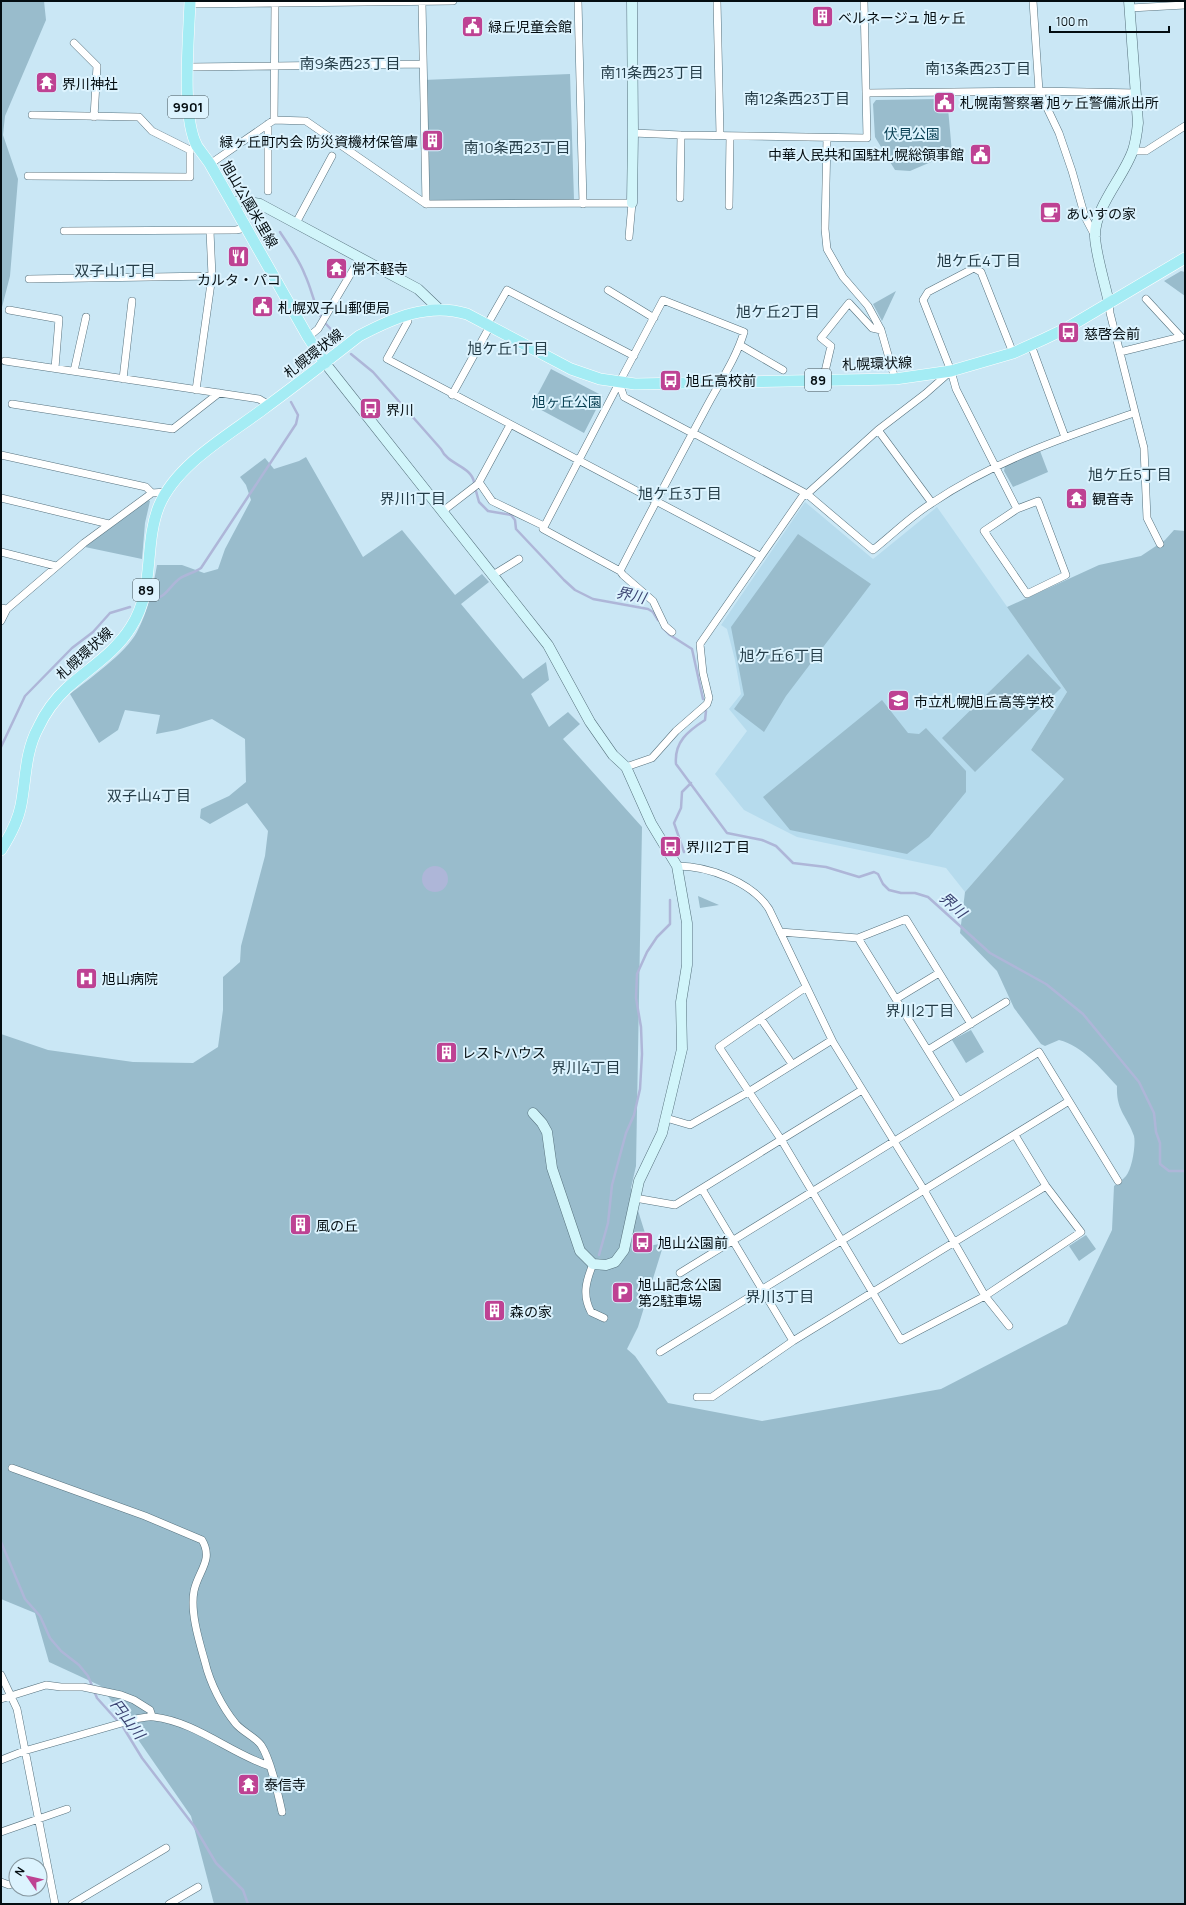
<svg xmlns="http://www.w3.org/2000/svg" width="1186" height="1905" font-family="Manrope,'Noto Sans JP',sans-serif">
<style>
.built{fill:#b6dbed}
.green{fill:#99bccc}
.water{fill:#aeb6d8}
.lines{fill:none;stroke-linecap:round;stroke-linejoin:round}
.stream{stroke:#aeb6d8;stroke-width:2.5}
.street-casing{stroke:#57727e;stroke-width:8}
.secondary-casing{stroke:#57727e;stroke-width:11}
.primary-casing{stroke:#fff;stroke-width:12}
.street{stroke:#fff;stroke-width:7}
.secondary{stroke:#d1f5fa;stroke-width:10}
.primary{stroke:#a4ecf4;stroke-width:11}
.labels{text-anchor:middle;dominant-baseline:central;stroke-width:4;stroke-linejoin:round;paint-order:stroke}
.shield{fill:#dcf3fe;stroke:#455258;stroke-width:1}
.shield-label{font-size:13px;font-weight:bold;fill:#040d11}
.poi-label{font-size:14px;fill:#040d11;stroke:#dcf3fe;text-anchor:start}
.park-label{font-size:14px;fill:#083f53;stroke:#dcf3fe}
.street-label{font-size:14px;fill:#040d11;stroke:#dcf3fe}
.neighbourhood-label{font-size:15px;fill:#243c47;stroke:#dcf3fe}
.water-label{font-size:15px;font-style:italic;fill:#3b4372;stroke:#dcf3fe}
</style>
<rect width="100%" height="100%" fill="#cae7f5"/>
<path class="built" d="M805,502L873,559L937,507L1067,692L1031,750L1064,779L965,892L946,868L797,837L744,810L715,774L747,731L729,709L741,694L735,660L727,629L721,625Z"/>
<path class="green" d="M1,1H44L46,20L5,116L3,135L18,179L10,276L1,311Z
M570,74L574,200L434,205L428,199L423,80Z
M938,99V108H948L952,153L910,171L895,170L875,137L873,104L876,100Z
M1181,271L1185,272V296L1164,281Z
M896,291L882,321L873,304Z
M551,369L603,396L584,433L532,405Z
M1040,451L1048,472L1013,487L1004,471L1005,466Z
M306,457L363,557L402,530L455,595L482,574L489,582L461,604L523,679L546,662L549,680L531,694L549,727L568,712L580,724L563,739L642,827L636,1166L631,1188L649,1246L664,1243L638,1327L627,1349L635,1356L668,1403L762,1421L941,1389L1067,1324L1112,1230L1114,1186C1117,1183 1123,1180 1126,1176C1132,1169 1136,1145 1134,1136C1127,1116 1116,1111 1117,1086C1100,1068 1083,1046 1059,1040L1045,1046L1041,1044L1014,1008L997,971L960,933L965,892L1064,779L1031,750L1067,692L1007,607L1099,565L1141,556L1165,540L1174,530L1185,531V1904H214L191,1816L101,1686L49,1662L35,1613L1,1599V1034L48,1050L133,1062L193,1063L218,1047L223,1010V977L240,962L241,946L265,856L268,831L247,803L210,824L200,818L201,809L229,796L246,782L245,739L212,719L177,730L156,734L160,715L125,710L118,730L99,743L70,694C89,679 126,653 137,632C148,611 153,588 157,565H182L204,573L218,569L225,549L251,500L246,485L240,477L265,458L274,469L299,461Z
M148,500L150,501L145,523L142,559L85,547Z
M798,534L871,584L786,696L764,732L734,709L744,695L731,627Z
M1028,654L1061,688L975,772L942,738Z
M882,700L908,733L919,734L926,728L966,771V792L929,837L907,854L790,830L763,797Z
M698,896L719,905L700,908Z
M971,1030L984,1052L966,1063L952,1040Z
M1086,1235L1096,1249L1079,1261L1069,1246Z"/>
<path class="water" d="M422 879a13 13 0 1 1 26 0a13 13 0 1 1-26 0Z"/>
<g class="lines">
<path class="stream" d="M280,232C289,246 299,259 305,275C312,290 314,305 322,319
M326,324L340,339
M351,354L373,372L441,449C448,465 471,466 474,482
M476,491L479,502L488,511L511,515L515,520L516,529L564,580L575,590L593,599L648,609L653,612L658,620
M153,600C167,596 168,588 179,579C186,574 194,573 201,568L296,424L298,415L291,402
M663,628L670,635L692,649L703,699
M706,711L705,720C688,731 674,742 676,764L727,833L762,840L776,846L793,863L826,867L859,877L874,872L878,874L883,884L889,890L901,893H915L928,897L990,953L1046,984L1083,1014L1139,1082L1154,1113L1156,1132L1160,1143V1164L1169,1171H1185
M1,747L25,696L72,648L93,632L110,613L130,607
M684,852L674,823L681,808L682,792L691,783
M599,1255L608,1223L612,1185L626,1133L634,1115L640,1089L642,1054L641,1027L636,998L637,974L647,952L657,937L670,924V900
M1,1542L25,1599L40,1616L50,1638L61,1651L79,1665L88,1676L97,1698L123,1727L142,1758L194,1826L216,1863L243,1890L248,1904"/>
<defs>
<path id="street" d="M578,1L583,204
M717,1L720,135
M1033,1L1039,91L1059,133L1072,171L1085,217L1095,236
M189,4L453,1
M1130,8L1185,5
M74,43L97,66L94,117
M189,67L423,64
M866,93L1039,91L1136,93
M32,115L139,117L152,131L190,150
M274,120L275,4
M268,124V191
M633,133L681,135L867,138L864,1
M827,138L825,229L827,249L843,277L868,306L881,330L895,379
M1133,151H1146L1185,126
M210,164L274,120L306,121L426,204L422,2
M28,176L190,177V150L197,145
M680,198L681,135
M426,204L632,203L629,237
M729,206L730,136
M296,223L332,156
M64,231L236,230L246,228
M29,279L212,276
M608,290L654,318
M1109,303L1110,313L1144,448L1147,518L1160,544
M9,310L59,319L55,368
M408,314V321L387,359L760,556
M487,325L507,290L634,356
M308,337L318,329L360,258
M740,345L783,370
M1031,345L1065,437
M1120,352L1181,337L1146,299
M1013,353L981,272L974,268L928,292L923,300L951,371L956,389L1017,509L984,531L1027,594L1066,575L1038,501L1017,509
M5,361L259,399L269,405
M74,371L86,317
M123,379L132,301
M823,380L831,346L821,338L849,303L872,328L881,330
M619,383L543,529L620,571C648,516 677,462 706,408C719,383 736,359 744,332L663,300L619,383L624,397L690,432L697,435L807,494L873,550C893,534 911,516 932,503C994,461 1065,437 1134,413
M196,390L212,276L210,231
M452,395L490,326
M12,404L173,429L219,393
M878,430L932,503
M1,455L146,487L152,493
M479,482L492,501L544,526
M1,498L109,524
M443,511L478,484L510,425
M1,552L56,566
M620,571L623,575L653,601L665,626L672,632
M493,575L519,559
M1,608L7,609L84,543L152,493L166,492
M1,621L7,609
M626,767L652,758L676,731L707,704L709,698L703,673L700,644L802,497L807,494L878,430L925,394L951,371
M677,866C708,866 752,882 769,909L833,1042L924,1190L985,1296L1009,1326
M780,932L858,938L959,1101
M858,938L906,919L971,1024
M806,987L719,1047L782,1141L901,1340L985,1296L1081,1232L1046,1186L1015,1135
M896,999L939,973
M761,1019L792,1064
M928,1050L1006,1002
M1069,1101L1118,1181
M666,1118L690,1125L750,1091L832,1040
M702,1189L793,1341
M635,1198L675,1205L862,1090
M593,1264C586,1281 582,1295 591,1312L604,1318
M660,1352L1069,1101L1039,1052L680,1273
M697,1397H712L793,1341L1046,1186
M12,1468L145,1516L202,1540C214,1560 198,1571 194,1591C190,1612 199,1641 205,1662C210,1683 222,1707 236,1724C243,1732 255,1737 261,1745C271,1760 278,1794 282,1812
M1,1675L17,1709L55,1904
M1,1699L46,1685L61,1687H83L121,1695L134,1700L150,1710L152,1716
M1,1760L24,1751L136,1719C141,1718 148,1716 154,1717C196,1722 230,1753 269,1766
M1,1832L67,1809
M40,1876L49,1874
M1,1882L9,1885L16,1883
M72,1904L166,1848
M169,1904L198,1887"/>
<path id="secondary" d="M232,202L245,201L260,204L418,289L439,309
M632,203L633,133L632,1
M1109,303C1105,284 1096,255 1095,237C1094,207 1124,177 1133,150C1136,141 1137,132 1138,123L1129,1
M325,363L548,645L590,722L613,755L626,767L651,823L677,866L687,923V965L681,1002L682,1049L662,1133L639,1181L624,1250L615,1262L606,1265L593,1264L580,1251L552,1168L547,1132L542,1123L533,1113"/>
<path id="primary" d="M190,1C189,36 181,117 197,146C201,152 206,158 210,164L308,337L325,363
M1,850C10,836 18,821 21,805C26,779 25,752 38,728C45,713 54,700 67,688C89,668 115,653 131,627C156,588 143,546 159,506C176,465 227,436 262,410C295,386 327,361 359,336C393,318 429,302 467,314L571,369L600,379L635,384L895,379L951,371L1013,353L1044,339L1067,328L1185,258"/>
</defs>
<use href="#street" class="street-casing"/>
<use href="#secondary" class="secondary-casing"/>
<use href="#primary" class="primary-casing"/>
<use href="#street" class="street"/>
<use href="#secondary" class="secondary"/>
<use href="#primary" class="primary"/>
</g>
<defs>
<symbol id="building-square" viewBox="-11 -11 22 22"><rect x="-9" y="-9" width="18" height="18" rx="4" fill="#be4293" stroke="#dcf3fe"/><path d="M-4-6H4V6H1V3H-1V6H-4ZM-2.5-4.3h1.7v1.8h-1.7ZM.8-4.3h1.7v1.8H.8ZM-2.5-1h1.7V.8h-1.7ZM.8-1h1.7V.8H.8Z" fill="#fff"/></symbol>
<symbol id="civic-square" viewBox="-11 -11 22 22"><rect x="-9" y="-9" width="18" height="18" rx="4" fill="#be4293" stroke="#dcf3fe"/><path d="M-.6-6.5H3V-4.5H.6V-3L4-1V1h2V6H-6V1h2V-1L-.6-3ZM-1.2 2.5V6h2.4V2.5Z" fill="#fff"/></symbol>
<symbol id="temple-square" viewBox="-11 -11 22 22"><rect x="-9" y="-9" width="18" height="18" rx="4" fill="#be4293" stroke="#dcf3fe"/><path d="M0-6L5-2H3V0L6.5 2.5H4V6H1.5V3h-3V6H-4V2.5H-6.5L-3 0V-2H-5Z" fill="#fff"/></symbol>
<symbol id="cafe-square" viewBox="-11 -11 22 22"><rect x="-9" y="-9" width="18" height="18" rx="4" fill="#be4293" stroke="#dcf3fe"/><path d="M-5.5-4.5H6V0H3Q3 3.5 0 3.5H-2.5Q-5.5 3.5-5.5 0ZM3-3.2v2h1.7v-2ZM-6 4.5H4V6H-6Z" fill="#fff"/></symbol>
<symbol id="restaurant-square" viewBox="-11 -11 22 22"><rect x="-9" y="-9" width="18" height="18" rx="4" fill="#be4293" stroke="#dcf3fe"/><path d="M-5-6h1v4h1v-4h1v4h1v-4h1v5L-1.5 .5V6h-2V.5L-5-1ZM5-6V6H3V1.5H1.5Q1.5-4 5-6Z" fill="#fff"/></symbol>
<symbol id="bus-square" viewBox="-11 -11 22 22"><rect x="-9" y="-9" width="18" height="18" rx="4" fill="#be4293" stroke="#dcf3fe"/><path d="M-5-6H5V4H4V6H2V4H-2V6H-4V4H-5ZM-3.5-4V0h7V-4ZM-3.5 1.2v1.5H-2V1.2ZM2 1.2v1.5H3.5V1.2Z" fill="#fff"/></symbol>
<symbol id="school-square" viewBox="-11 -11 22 22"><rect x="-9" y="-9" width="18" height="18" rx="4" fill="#be4293" stroke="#dcf3fe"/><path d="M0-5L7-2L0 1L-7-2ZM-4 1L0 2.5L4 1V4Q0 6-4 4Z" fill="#fff"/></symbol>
<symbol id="hospital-square" viewBox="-11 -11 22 22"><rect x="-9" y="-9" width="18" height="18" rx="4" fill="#be4293" stroke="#dcf3fe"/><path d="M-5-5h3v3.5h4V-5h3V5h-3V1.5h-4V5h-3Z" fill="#fff"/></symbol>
<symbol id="parking-square" viewBox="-11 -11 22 22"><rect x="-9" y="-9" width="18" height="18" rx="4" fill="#be4293" stroke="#dcf3fe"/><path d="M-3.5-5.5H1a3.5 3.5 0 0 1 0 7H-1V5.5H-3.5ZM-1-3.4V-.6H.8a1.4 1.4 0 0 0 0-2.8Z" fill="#fff"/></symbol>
</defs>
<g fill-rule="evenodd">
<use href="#building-square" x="810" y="4" width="25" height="25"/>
<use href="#civic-square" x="460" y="14" width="25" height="25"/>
<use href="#temple-square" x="34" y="70" width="25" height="25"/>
<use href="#civic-square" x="932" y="90" width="25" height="25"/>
<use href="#building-square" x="420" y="128" width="25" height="25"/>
<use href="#civic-square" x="968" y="142" width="25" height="25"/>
<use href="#cafe-square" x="1038" y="200" width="25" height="25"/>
<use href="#restaurant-square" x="226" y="244" width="25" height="25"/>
<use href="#temple-square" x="324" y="256" width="25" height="25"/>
<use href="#civic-square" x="250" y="294" width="25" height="25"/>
<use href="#bus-square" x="1056" y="320" width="25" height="25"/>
<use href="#bus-square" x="658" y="368" width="25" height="25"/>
<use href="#bus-square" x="358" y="396" width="25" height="25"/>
<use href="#temple-square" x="1064" y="486" width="25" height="25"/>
<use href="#school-square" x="886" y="688" width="25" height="25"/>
<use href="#bus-square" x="658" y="834" width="25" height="25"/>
<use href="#hospital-square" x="74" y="966" width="25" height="25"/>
<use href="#building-square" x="434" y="1040" width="25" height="25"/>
<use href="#building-square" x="288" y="1212" width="25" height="25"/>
<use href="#bus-square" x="630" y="1230" width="25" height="25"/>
<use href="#parking-square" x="610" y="1280" width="25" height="25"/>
<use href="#building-square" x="482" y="1298" width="25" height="25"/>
<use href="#temple-square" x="236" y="1772" width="25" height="25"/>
</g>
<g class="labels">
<g class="shield">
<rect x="168" y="96" width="40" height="22" rx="3"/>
<rect x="805" y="369" width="26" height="22" rx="3"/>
<rect x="133" y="579" width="26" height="22" rx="3"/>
</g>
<g class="shield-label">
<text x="188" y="107">9901</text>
<text x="818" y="380">89</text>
<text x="146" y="590">89</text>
</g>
<g class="poi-label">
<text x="838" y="17">ベルネージュ 旭ヶ丘</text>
<text x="488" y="26">緑丘児童会館</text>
<text x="62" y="83">界川神社</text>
<text x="960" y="102">札幌南警察署 旭ヶ丘警備派出所</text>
<text x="418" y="141" text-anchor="end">緑ヶ丘町内会 防災資機材保管庫</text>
<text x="964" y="154" text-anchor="end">中華人民共和国駐札幌総領事館</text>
<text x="1066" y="213">あいすの家</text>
<text x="352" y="268">常不軽寺</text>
<text x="239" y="279" text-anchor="middle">カルタ・パコ</text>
<text x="278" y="307">札幌双子山郵便局</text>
<text x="1084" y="333">慈啓会前</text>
<text x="686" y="380">旭丘高校前</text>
<text x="386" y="409">界川</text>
<text x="1092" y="498">観音寺</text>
<text x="914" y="701">市立札幌旭丘高等学校</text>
<text x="686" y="846">界川2丁目</text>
<text x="102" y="978">旭山病院</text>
<text x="462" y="1052">レストハウス</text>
<text x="316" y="1225">風の丘</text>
<text x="658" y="1242">旭山公園前</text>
<text x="638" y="1284">旭山記念公園<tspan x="638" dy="16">第2駐車場</tspan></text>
<text x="510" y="1311">森の家</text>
<text x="264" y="1784">泰信寺</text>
</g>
<g class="park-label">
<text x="912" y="133">伏見公園</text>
<text x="567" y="401">旭ヶ丘公園</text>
</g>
<g class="street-label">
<text transform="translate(250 204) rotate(60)">旭山公園米里線</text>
<text transform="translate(313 353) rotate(-38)">札幌環状線</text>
<text transform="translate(877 363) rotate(-2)">札幌環状線</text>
<text transform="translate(84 653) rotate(-42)">札幌環状線</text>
</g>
<g class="neighbourhood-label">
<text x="350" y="63">南9条西23丁目</text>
<text x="978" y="68">南13条西23丁目</text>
<text x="652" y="72">南11条西23丁目</text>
<text x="797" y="98">南12条西23丁目</text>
<text x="517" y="147">南10条西23丁目</text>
<text x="979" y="260">旭ケ丘4丁目</text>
<text x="115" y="270">双子山1丁目</text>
<text x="778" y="311">旭ケ丘2丁目</text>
<text x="508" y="348">旭ケ丘1丁目</text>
<text x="1130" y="474">旭ケ丘5丁目</text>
<text x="680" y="493">旭ケ丘3丁目</text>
<text x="413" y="498">界川1丁目</text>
<text x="782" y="655">旭ケ丘6丁目</text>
<text x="149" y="795">双子山4丁目</text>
<text x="920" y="1010">界川2丁目</text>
<text x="586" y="1067">界川4丁目</text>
<text x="780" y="1296">界川3丁目</text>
</g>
<g class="water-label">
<text transform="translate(631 595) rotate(13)">界川</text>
<text transform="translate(953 905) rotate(42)">界川</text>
<text transform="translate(128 1719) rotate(53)">円山川</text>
</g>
</g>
<rect width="1186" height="1905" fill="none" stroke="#040d11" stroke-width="4"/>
<g transform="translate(28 1877) rotate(304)"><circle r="19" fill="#dcf3fe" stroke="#86979f"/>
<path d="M0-3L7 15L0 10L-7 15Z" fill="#be4293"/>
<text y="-6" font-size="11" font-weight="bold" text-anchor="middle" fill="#040d11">N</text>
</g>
<path d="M1050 26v6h119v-6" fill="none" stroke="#040d11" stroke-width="2"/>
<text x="1056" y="26" font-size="12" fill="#040d11" stroke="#dcf3fe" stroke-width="3" paint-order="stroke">100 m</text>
</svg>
